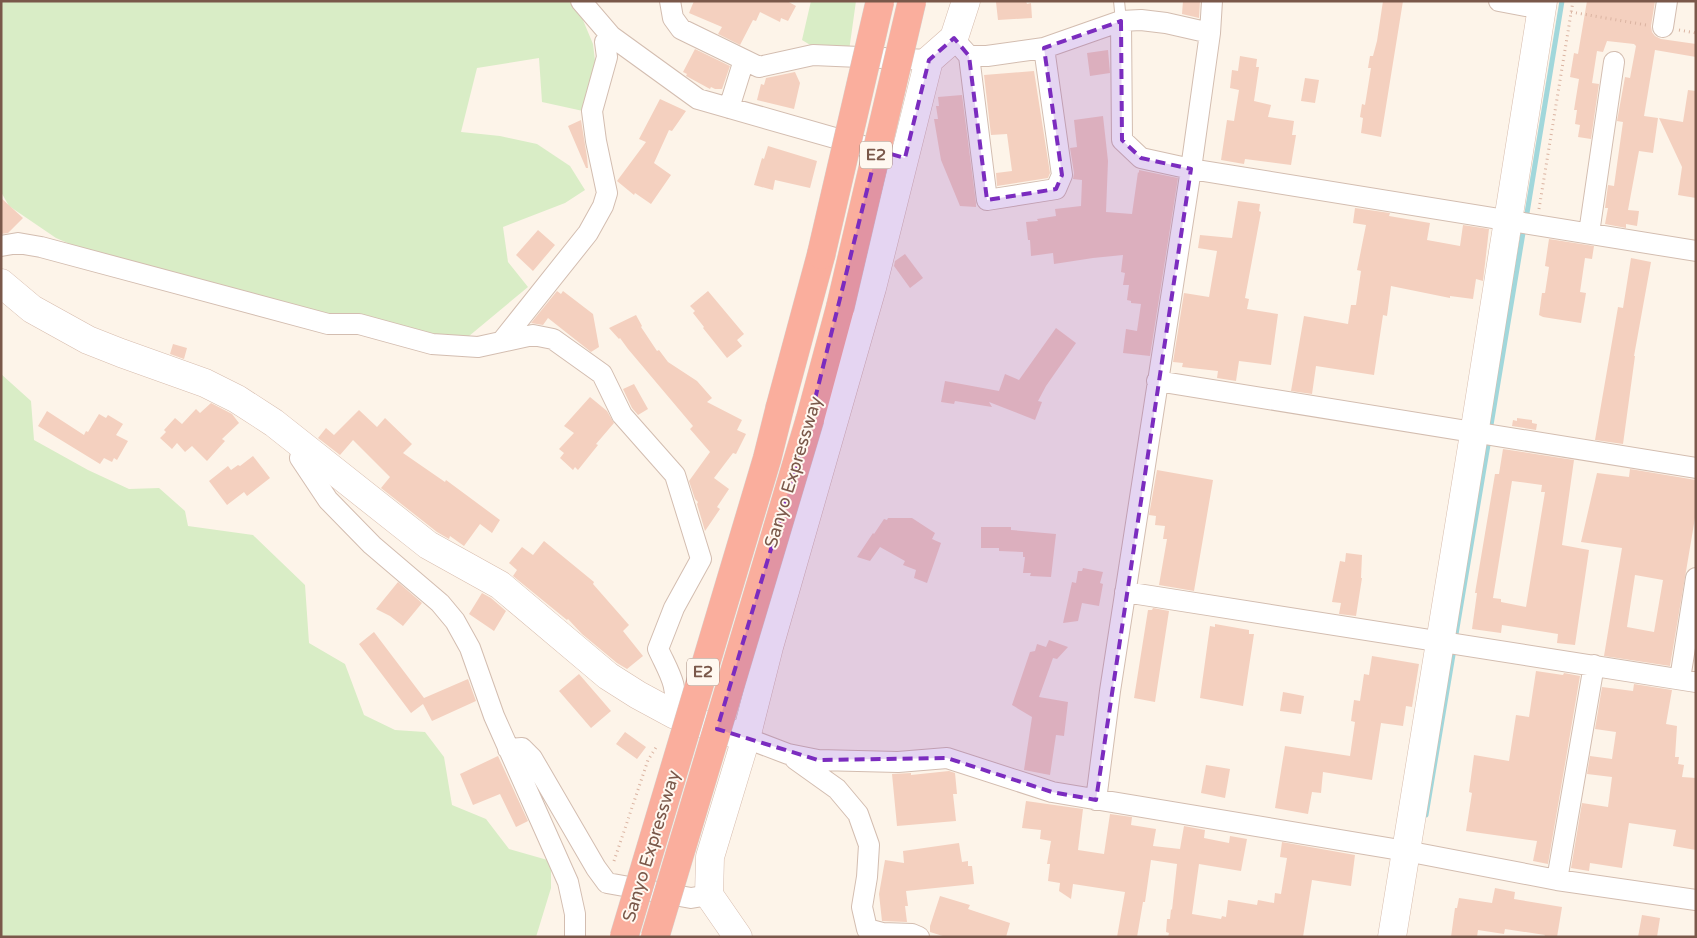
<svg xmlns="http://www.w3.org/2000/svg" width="1697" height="938" font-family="'Varela Round',sans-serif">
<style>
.green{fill:#d9edc6}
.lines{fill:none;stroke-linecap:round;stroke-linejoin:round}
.stream{stroke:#a1d7db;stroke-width:5}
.building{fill:#f4d0bf;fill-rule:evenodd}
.lane-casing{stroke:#d3bdb0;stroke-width:12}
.street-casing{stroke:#d3bdb0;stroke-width:22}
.secondary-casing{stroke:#d7bcad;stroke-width:29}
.highway-casing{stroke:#dad0cc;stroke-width:29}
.path{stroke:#dab3a1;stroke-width:3;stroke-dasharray:1 4;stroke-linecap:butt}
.lane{stroke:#fff;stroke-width:10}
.street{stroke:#fff;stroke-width:20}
.secondary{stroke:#fff;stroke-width:28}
.highway{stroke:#faae9d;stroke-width:28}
.highway-bridge-casing{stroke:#dad0cc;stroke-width:29;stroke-linecap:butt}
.highway-bridge{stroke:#faae9d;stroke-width:28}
.marked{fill:#7b2cbf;fill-opacity:0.2;stroke:#7b2cbf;stroke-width:4;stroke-dasharray:10 6;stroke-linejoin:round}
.labels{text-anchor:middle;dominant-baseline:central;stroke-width:4;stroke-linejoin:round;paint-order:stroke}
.shield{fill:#fff8f0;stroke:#a2887c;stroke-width:1}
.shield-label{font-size:16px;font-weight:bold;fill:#7a584a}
.street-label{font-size:18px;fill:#7a584a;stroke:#fff8f0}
</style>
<rect width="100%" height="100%" fill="#fdf4e9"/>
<path class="green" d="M1,1H575L593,44L597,77L583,111L542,102L539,58L477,68L461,132L500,136L537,144L570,166L585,190L565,203L503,227L508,262L528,287L463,341L441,335L330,317L103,258L56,238L9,206L1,192Z
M811,1H856L849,51L825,54L802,40Z
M1,374L31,401L34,440L88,470L129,489L159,488L185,511L188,526L253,535L305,585L309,643L345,664L364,715L395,730L425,732L444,757L452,805L486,819L509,849L551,861V888L536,937H1Z"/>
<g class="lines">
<path class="stream" d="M1526,219L1562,1
M1490,431L1524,227
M1455,640L1489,439
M1426,815L1454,649"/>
</g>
<path class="building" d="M694,1H787L796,6L788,21L781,18L780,22L760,12L756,21L753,20L740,45L718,34L722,27L689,13Z
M1007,1H1026L1027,4L1031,3L1032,18L998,20L996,2Z
M1183,1H1200L1199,18L1182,14Z
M1383,1H1403L1381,137L1361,133L1363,118L1360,117L1362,104L1365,105L1371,68H1368L1370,56H1373L1377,41Z
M1587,1H1655L1651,26L1652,32L1655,36L1661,39L1696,44V57L1655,50L1644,116L1658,118L1653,153L1639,151L1638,156L1628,210L1639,211L1637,226L1626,224V228L1605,224L1608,208H1605L1608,185L1614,186L1623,122L1617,121L1625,77L1630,78L1636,46L1634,44L1607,41L1603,52L1597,51L1592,83L1599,84L1591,139L1578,137L1580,125L1575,124L1577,110H1574L1579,79L1570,77L1574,53L1578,54Z
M695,49L730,66L722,89H715L711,87L710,89L688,77L686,76L687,74L683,72Z
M1108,50L1110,73L1090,76L1087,53Z
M1240,56L1257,59L1256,67H1259L1254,101L1271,105L1268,117L1294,121L1292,135H1296L1291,165L1245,159L1244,164L1221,160L1227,120L1234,121L1239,90L1230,88L1232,70L1238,71Z
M1034,71L1050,173L1048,178L997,186L996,173L1012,171L1007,134L991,135L984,75Z
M795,72L800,83L794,109L757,100L761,84L764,85L766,78Z
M1305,78L1319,80L1315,103L1301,101Z
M1688,90L1696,91V198L1678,195L1682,167L1659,118L1683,122Z
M962,95L976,203V207L960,206L941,160L934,119H938L936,106H939L938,97Z
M660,99L686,111L672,131L669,130L654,163L671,175L651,204L635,193L634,195L617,181L646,142L639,139Z
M1103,116L1108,161L1106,212L1132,214L1138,172L1139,173V170L1178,178L1150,356L1123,353L1126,329L1137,331L1141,304L1131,303V301L1127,300L1129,285H1123L1125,273L1121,272L1123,255L1093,258L1054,264L1053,253L1031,256L1030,240H1028L1026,222L1038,221L1037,219L1056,216L1055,209L1081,206L1082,180L1073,179L1074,173L1070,148L1077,147L1074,120Z
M581,120L587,157L588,168H586L568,126Z
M768,146L817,161L810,188L775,180L773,190L754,185L762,158L764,159Z
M1,198L23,218L8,233L1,234Z
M1238,201L1260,204L1259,211L1261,212L1245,298L1249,299L1247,309L1278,314L1271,365L1239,361L1236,381L1217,378L1218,371L1182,367L1183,363L1173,362L1184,293L1209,297L1217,251L1198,248L1200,235L1232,238Z
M1355,208L1390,213L1389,216L1430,223L1427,240L1460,246L1463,225L1489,229L1483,281L1476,279L1473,299L1450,296V298L1391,286L1387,316L1383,315L1374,375L1316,366L1312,394L1291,391L1304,316L1348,324L1351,305H1356L1361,271L1357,270L1366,225L1353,223Z
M538,230L555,245L533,271L516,255Z
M1549,239L1594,246L1592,259L1585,258L1580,292L1586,293L1581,323L1543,317L1539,315L1542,293H1545L1549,267L1545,266Z
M905,254L923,278L910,288L894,266L895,261Z
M1631,258L1651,262L1634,356H1635L1623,444L1595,440L1618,307L1623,308Z
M557,291L561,294L563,291L593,314L599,347L591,352L548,318L543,325L531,323Z
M708,291L744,334L737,340L742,346L727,358L703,328L704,327L693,313L695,311L690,306Z
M636,315L642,326L641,327L657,351L659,350L668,362L697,381L712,398L707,402L742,420L737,430L746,434L736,454L733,453L714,478L729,489L717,507L720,509L705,531L697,504L698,502L695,499L689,481L710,452L690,429L693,426L628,349L620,338L619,339L609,328Z
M1056,328L1076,343L1046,386L1038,401L1042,402L1035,420L989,402L992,407L955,401L954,404L941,402L945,381L999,391L1005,374L1019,380Z
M173,344L187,348L184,359L170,354Z
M634,384L648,409L638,415L632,408L623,389Z
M590,397L607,411L614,423L596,444L598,445L578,470L575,467L573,470L560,458L564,453L559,449L574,433L564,426Z
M211,403L232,414L239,423L222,439L225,441L207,461L192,446L185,452L177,443L172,449L160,438L166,432L164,430L175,418L182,424L196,409L200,413Z
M359,410L377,427L385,418L412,444L403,453L445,482L446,480L500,520L492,533L480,524L464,546L450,536L449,539L437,532L381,488L390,477L353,440L340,455L318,438L326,428L334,435Z
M47,411L84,435L86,431L88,432L99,414L106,418L108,415L123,424L116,435L128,441L117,460L114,458L112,462L104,458L100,464L38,426Z
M1517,418L1532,420V423L1537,424L1536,430L1512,426L1513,420L1517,421Z
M1503,449L1574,460L1562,545L1589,550L1575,645L1557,643L1558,634L1502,625L1501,633L1472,629L1477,593H1475L1495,474H1499ZM1512,481L1542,485L1541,492H1545L1526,607L1501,602V599L1493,598Z
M253,456L270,478L247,496L244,492L227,505L209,481L228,466L231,470L238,465L240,466Z
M1630,469L1696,480V512L1670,666L1604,656L1622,548L1581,542L1597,473L1629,477ZM1635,575L1663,580L1654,632L1627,627Z
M1157,470L1213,480L1194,591L1159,585L1167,539H1163L1165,526L1155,525L1156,516L1149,515Z
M888,518H912L935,533L932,539L941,543L927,583L914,578L916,570L903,565L905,561L880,547L870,561L857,557L873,533L874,534L884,519L887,520Z
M981,527H1011V530L1056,534L1051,577L1030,576L1031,573H1023L1025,557H1023V552L999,551V548H981Z
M544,541L594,582L593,584L629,625L623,631L643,656L627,669L617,663L582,634L568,619L567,620L513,576L517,570L509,563L522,547L533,555Z
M1346,553L1362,555L1361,578H1362L1356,616L1339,614L1341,603L1332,602L1340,561L1345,562Z
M1083,568L1103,572L1100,583L1103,584L1099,606L1082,603L1078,621L1063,623L1072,582L1076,583L1078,571H1082Z
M398,582L422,603L403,626L390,616L376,609Z
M482,593L491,598L506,611L494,631L469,614Z
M1153,608L1169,611L1155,702L1134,698L1148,610H1152Z
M1215,624L1249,630V634H1254L1243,706L1200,698L1210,626L1215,627Z
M374,632L424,698L468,679L476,701L432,721L423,704L411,713L359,644Z
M1049,640L1068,647L1057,659L1053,658L1039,697L1068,702L1064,736L1056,735L1050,775L1024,770L1032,717L1012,705L1030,652L1035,651L1037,644L1046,647Z
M1372,656L1419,664L1412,707L1406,706L1403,726L1381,723L1372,780L1323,772L1321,793L1312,792L1308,814L1275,808L1285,746L1350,756L1355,722L1351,721L1354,700L1360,701L1364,674L1369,675Z
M1536,671L1563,675L1564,673L1580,676L1548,864L1533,861L1537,841L1466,831L1472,793L1469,792L1474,755L1509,761L1516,715L1529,717Z
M579,674L611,711L591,728L559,691Z
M1634,684L1672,690L1666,724L1677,726L1675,757H1679L1678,764L1684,765L1682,777L1696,778V850L1673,846L1676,830L1629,823L1622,868L1590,863L1589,871L1571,868L1582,803L1608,807L1612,777L1587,774L1590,756L1612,759L1616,732L1595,729L1602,687L1633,691Z
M1283,692L1304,696L1301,714L1280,711Z
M625,732L646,747L637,759L616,744Z
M498,756L528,821L516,827L500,794L473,805L460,774Z
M1206,765L1230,769L1225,798L1201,793Z
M949,771L955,773L957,794H953L956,821L897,826L892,774L911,773V775Z
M1026,801L1083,809L1078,850L1104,854L1110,814L1132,817L1131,825L1156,829L1153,846L1180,849L1184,826L1205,830L1204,838L1229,843L1230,836L1247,839L1241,871L1199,864L1192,914L1221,919L1222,916L1226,917L1228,900L1257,905L1258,900L1274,903L1275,893L1281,894L1287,858L1280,857L1282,842L1355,855L1351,886L1312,880L1303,937H1168L1169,933L1166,932L1167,919H1170L1171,909L1172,910L1177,864L1151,860L1145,902H1143L1137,937H1117L1125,892L1073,884L1071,899L1059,891L1060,883L1048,881L1050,864H1047L1051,841L1040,839L1041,830L1022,828Z
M959,843L962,862L968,861V866H972L974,884L906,891L908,906H905L907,922L882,921L879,894L885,860L904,863L903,851Z
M1495,888L1515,892L1514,899L1562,907L1557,937H1544L1545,935L1505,929L1504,934L1478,930L1477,937H1451L1455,908H1457L1459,898L1492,903Z
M940,896L970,905L968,909L1010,923L1006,937H946L930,932V926Z
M1642,915L1660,918L1657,937H1638Z"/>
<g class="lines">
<defs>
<path id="lane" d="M1119,1L1121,21"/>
<path id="street" d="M581,1L611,36L698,99L891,154
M670,1L673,18L681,29L759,67L813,55L929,60
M1499,1L1542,9
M1121,21L1122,140L1141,158L1191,169L1696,251
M1663,27L1667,1
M960,46L969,56H987L1044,48L1121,21L1141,20L1166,23L1210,33
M969,56L987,200L1056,189L1062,175L1044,48
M729,108L744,60
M1589,233L1614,62
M1,246L18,243L41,247L328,324H359L432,344L478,347L533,335L553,339L602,374L622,415L675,475L701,559L674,608L658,649C670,675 678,684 675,715
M502,341L588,233L603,206L607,193L596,141L592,111L607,57L605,42L611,36
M1157,381L1696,468
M304,446L300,458L328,500L372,545L440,603L455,621L470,648L494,716L568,882L575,914V937
M1125,592L1696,682
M1680,679L1696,578
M746,738L788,754L818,760L898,762L947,758L1052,792L1406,851L1557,880L1696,900
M508,749L522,748L532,758L596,868L607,883L691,898L709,895
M795,759L837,789L858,814L869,845L867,877L862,907L867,929L882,933L912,934L919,937
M1096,800L1110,691L1191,169L1210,33L1212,1
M1557,880L1594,665"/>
<path id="secondary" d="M1,283L32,309L88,340L121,353L205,383L237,399L274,423L428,545L500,585L608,676L638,695L675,715L741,736
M738,937L709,895L710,857L746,738L769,647L872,288L929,60L954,38L966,1
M1392,937L1474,434L1543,1"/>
<path id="highway" d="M780,407L821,255
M810,419L840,308"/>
</defs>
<use href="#lane" class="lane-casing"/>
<use href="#street" class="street-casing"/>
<use href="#secondary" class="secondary-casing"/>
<use href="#highway" class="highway-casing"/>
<path class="path" d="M1571,12L1646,25
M1679,30L1696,33
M1539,209L1573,1
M614,861L648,760L657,746"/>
<use href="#lane" class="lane"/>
<use href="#street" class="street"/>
<use href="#secondary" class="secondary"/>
<use href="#highway" class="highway"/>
<defs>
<path id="highway-bridge" d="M821,255L880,1
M840,308L912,1
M624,937L767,459L780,407
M655,937L810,419"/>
</defs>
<use href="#highway-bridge" class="highway-bridge-casing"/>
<use href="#highway-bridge" class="highway-bridge"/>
</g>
<path class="marked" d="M1121,21L1122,140L1141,158L1191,169L1096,800L1052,792L947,758L818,760L717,729L810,419L877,150L905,158L929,60L954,38L969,56L987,200L1056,189L1062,175L1044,48Z"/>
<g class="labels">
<g class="shield">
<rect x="860" y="141.5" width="32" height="27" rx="4"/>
<rect x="687" y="658.5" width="32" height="27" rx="4"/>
</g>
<g class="shield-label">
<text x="876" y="155">E2</text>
<text x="703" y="672">E2</text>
</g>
<g class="street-label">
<text transform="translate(793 472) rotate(-73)">Sanyo Expressway</text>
<text transform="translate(651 846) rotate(-73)">Sanyo Expressway</text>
</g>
</g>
<rect width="1697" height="938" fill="none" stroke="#7a584a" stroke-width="5"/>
</svg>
